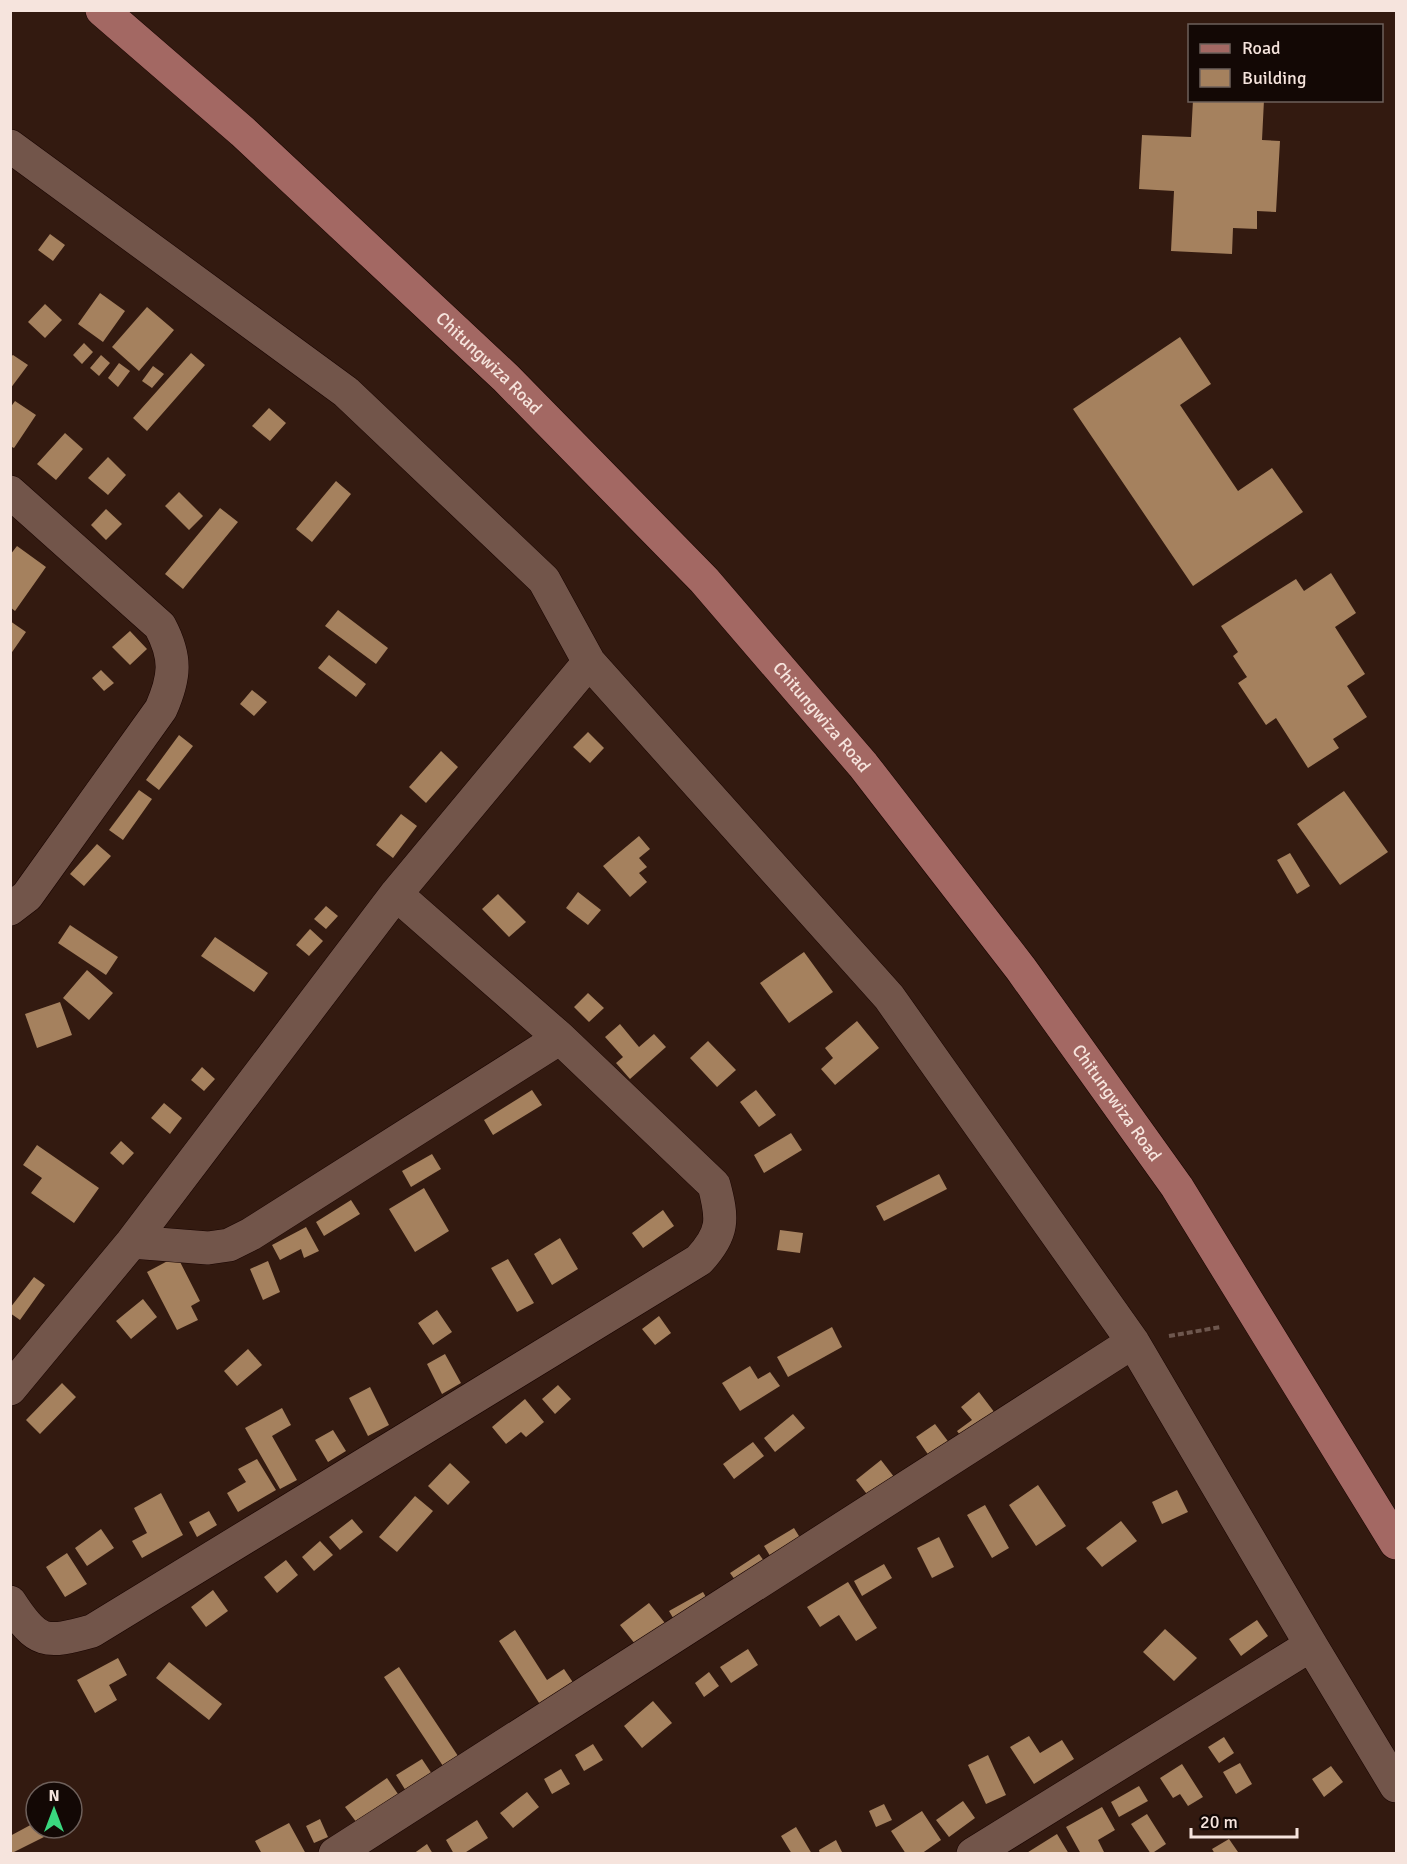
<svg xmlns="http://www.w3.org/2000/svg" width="1407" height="1864" font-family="Signika,sans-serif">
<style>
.building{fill:#a5815e}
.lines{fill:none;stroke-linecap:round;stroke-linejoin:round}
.minor-casing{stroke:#190400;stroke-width:34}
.primary-casing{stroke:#190400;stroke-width:34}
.path{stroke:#6e574e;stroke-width:4;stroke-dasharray:6 3;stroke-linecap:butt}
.minor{stroke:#72554a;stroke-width:33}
.primary{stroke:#a36863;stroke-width:33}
.labels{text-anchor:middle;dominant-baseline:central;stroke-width:6;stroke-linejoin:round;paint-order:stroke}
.street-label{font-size:18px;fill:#f6e4dd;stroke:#130805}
</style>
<rect width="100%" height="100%" fill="#331a10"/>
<path class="building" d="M1193,100H1264L1262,140L1280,141L1276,212L1257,211V229L1233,228L1232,254L1171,251L1174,191L1139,189L1142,135L1191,137Z
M50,234L65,245L53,261L38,250Z
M100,293L125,311L103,342L78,324Z
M45,304L62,320L45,338L28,322Z
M147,307L174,330L139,371L112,347Z
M1180,337L1211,384L1180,405L1238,491L1272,468L1303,512L1193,586L1073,409Z
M84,343L93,352L82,364L73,355Z
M191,353L205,365L147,431L133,418Z
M13,355L28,365L10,389V357Z
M101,355L110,363L99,376L90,368Z
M119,363L130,371L118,387L108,378Z
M153,366L164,374L152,388L142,381Z
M15,401L36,415L14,448L10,446V408Z
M269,408L286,423L270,441L252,426Z
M65,433L83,449L56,480L37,464Z
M108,457L126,475L108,495L88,478Z
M336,481L351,494L312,542L296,529Z
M179,492L203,516L189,530L165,506Z
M220,508L238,522L183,589L165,574Z
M106,509L122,524L106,540L91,525Z
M17,546L46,567L15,611L10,607V555Z
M1331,573L1356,613L1335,627L1365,674L1347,686L1367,717L1333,739L1339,748L1308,768L1276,718L1266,725L1238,683L1247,677L1233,656L1238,652L1221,626L1296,579L1304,591Z
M338,610L388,648L376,664L325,626Z
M10,621L26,632L10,655Z
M130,631L147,649L130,665L112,647Z
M329,655L366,684L356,697L318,668Z
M101,670L114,683L104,691L92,678Z
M252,690L267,702L254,716L240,704Z
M588,732L604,748L590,763L573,747Z
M179,735L193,746L159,790L146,780Z
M441,751L458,767L426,803L409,787Z
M139,790L152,799L123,840L109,830Z
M1344,791L1388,852L1340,885L1297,824Z
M401,814L417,826L393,858L376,845Z
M639,836L650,849L639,858L647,867L639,873L647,882L630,897L603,866Z
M97,844L111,856L84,886L70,874Z
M1290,853L1310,886L1297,894L1277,860Z
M578,892L601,910L588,925L566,908Z
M498,894L526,922L509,937L482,909Z
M326,906L338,916L326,929L314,919Z
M70,925L118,957L106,975L58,943Z
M310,929L323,941L309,956L296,945Z
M215,937L268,973L254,992L201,956Z
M804,952L833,992L789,1023L760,983Z
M87,970L113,993L89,1020L63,998Z
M588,993L604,1008L589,1022L574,1007Z
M60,1002L72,1035L37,1048L25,1014Z
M857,1021L879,1048L835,1085L821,1069L833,1058L825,1048Z
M620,1024L639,1047L654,1034L666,1047L630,1079L616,1063L623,1057L605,1037Z
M708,1041L736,1070L717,1087L690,1058Z
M202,1067L215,1079L204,1091L191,1080Z
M532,1090L542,1105L493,1135L484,1120Z
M756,1090L776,1115L759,1127L740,1102Z
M164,1103L182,1118L170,1134L151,1118Z
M791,1133L802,1150L764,1173L754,1155Z
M121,1141L134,1153L123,1165L110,1153Z
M37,1145L99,1188L74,1223L31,1193L42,1178L23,1165Z
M432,1154L441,1169L411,1187L402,1171Z
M939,1174L947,1189L884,1221L876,1206Z
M424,1188L449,1231L415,1252L389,1209Z
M351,1200L360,1214L324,1236L316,1222Z
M663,1210L674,1226L643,1248L632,1233Z
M306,1227L319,1251L304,1258L301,1249L280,1260L272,1245Z
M780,1230L803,1233L800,1253L777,1250Z
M560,1238L578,1269L552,1285L534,1254Z
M177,1256L200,1301L191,1306L198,1320L177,1330L147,1272Z
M508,1259L534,1303L517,1312L491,1268Z
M268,1261L280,1292L263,1300L250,1269Z
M34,1277L45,1285L20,1320L10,1313V1308Z
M143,1299L157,1317L131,1339L116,1321Z
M437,1310L452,1332L433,1345L418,1323Z
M659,1316L671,1333L655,1345L642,1329Z
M832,1327L842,1347L788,1377L777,1357Z
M248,1349L262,1365L237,1386L224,1371Z
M445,1354L461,1383L442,1394L427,1364Z
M750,1366L758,1379L770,1372L780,1386L740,1411L722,1383Z
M62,1383L76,1397L40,1434L26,1420Z
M558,1385L571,1399L555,1414L542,1399Z
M370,1387L389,1425L368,1436L349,1398Z
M979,1392L1001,1421L968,1446L957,1431L972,1420L961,1407Z
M525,1399L544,1422L526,1437L521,1432L506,1444L492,1427Z
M282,1408L291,1425L272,1436L297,1480L280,1489L245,1428Z
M793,1414L805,1428L775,1452L764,1438Z
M935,1424L956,1452L936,1466L916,1437Z
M333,1430L346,1451L328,1462L315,1440Z
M753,1442L764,1456L734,1479L723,1464Z
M257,1459L276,1490L238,1512L227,1493L246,1482L238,1469Z
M881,1460L898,1482L873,1502L856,1480Z
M450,1463L470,1482L448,1505L428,1486Z
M1038,1485L1066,1526L1036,1546L1009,1505Z
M1177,1490L1188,1512L1162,1524L1152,1502Z
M161,1493L183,1535L142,1558L132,1541L147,1533L134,1508Z
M415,1496L433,1511L397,1552L379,1537Z
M985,1505L1009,1548L992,1558L967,1515Z
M209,1511L217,1525L197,1537L189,1522Z
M352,1519L363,1532L340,1550L329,1537Z
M1121,1521L1137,1541L1102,1567L1086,1548Z
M794,1528L807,1549L777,1567L764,1546Z
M101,1529L114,1548L87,1566L75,1548Z
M939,1537L954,1567L932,1578L917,1548Z
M320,1541L333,1555L314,1571L302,1557Z
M67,1553L87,1584L65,1597L46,1567Z
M759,1554L769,1568L741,1588L730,1573Z
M286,1560L298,1575L277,1593L264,1577Z
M884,1564L892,1578L862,1596L854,1581Z
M848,1582L877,1628L856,1641L839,1615L820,1627L807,1607Z
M213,1590L228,1611L206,1627L191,1607Z
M703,1592L713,1609L679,1628L669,1611Z
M649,1603L672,1632L643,1654L620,1625Z
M1257,1620L1268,1636L1241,1656L1229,1639Z
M1165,1629L1197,1658L1174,1681L1143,1652Z
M515,1630L547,1680L564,1669L576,1687L543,1709L499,1641Z
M748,1649L758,1665L731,1683L720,1667Z
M118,1658L127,1675L109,1685L117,1700L95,1713L77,1680Z
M169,1662L222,1704L209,1720L156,1678Z
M399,1667L460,1759L445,1769L384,1677Z
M709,1672L719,1686L704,1697L695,1683Z
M653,1701L672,1723L642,1748L624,1726Z
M1029,1736L1040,1753L1062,1740L1074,1759L1034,1784L1010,1747Z
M1224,1737L1234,1753L1219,1763L1208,1747Z
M593,1744L603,1760L584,1771L575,1755Z
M988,1755L1006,1795L986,1804L968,1765Z
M422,1759L432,1774L406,1791L396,1775Z
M1240,1763L1252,1784L1236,1794L1223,1772Z
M1182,1764L1203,1797L1188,1806L1180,1794L1173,1798L1160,1778Z
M1331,1766L1343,1782L1324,1797L1312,1779Z
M561,1769L570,1784L552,1794L544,1779Z
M387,1778L398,1794L357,1823L345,1807Z
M1139,1786L1148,1801L1119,1817L1111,1802Z
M527,1792L539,1807L513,1828L500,1813Z
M963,1801L975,1818L949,1837L936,1820Z
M884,1804L892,1820L876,1827L869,1811Z
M1102,1807L1115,1830L1098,1840L1105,1854H1081L1066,1827Z
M922,1811L941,1840L921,1854H906L891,1831Z
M1147,1814L1166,1844L1151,1854L1131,1824Z
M320,1819L328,1837L314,1843L306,1826Z
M477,1820L488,1838L463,1854H454L446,1840Z
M36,1822V1828H39L44,1837L10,1854V1836Z
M289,1823L306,1854H262L255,1841Z
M796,1827L812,1854H792L781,1836Z
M1057,1834L1069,1854H1025Z
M1229,1839L1238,1852L1215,1854L1212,1849Z
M836,1840L843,1854H820L819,1850Z
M427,1844L433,1854H413Z"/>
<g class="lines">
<defs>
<path id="minor" d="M10,146L346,392L544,580L589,662L889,997L1133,1342L1311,1645L1396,1786
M10,492L160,626C177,658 175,677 161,709L27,896L10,909
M132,1242L208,1248L229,1245L251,1234L560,1038
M10,1389L132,1242L396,894L589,662
M10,1602C37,1644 45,1644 92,1631L699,1260C724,1233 723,1219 714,1185L560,1038L396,894
M335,1854L1133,1342
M973,1854L1311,1645"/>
<g id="primary">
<path id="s1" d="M102,10L243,132L506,378L704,580L863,765L1021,969L1177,1187L1396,1543"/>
</g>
</defs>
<use href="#minor" class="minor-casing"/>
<use href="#primary" class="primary-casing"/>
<path class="path" d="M1169,1336L1221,1327"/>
<use href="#minor" class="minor"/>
<use href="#primary" class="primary"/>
</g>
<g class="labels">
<g class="street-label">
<text stroke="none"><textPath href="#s1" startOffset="524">Chitungwiza Road</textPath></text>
<text stroke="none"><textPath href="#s1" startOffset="1010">Chitungwiza Road</textPath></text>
<text stroke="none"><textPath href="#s1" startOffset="1496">Chitungwiza Road</textPath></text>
</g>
</g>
<rect width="1407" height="1864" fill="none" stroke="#f6e4dd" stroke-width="24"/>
<rect x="1188" y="24" width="195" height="78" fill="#130805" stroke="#6e605b" stroke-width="1.5"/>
<rect x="1200" y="44" width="30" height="9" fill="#a36863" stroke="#6e605b" stroke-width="1.5"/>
<text x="1242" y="54" font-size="18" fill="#f6e4dd">Road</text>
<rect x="1200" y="69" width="30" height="18" fill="#a5815e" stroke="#6e605b" stroke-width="1.5"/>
<text x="1242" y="84" font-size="18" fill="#f6e4dd">Building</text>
<g transform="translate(54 1810)"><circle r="28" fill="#130805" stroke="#6e605b" stroke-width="1.5"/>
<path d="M0-4.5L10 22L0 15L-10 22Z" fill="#3ad77f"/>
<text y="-9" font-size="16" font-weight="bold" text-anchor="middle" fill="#f6e4dd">N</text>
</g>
<path d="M1191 1828v9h106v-9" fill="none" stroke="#f6e4dd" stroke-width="3"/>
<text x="1200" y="1828" font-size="18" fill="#f6e4dd" stroke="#130805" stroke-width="4.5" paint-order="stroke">20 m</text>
</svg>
